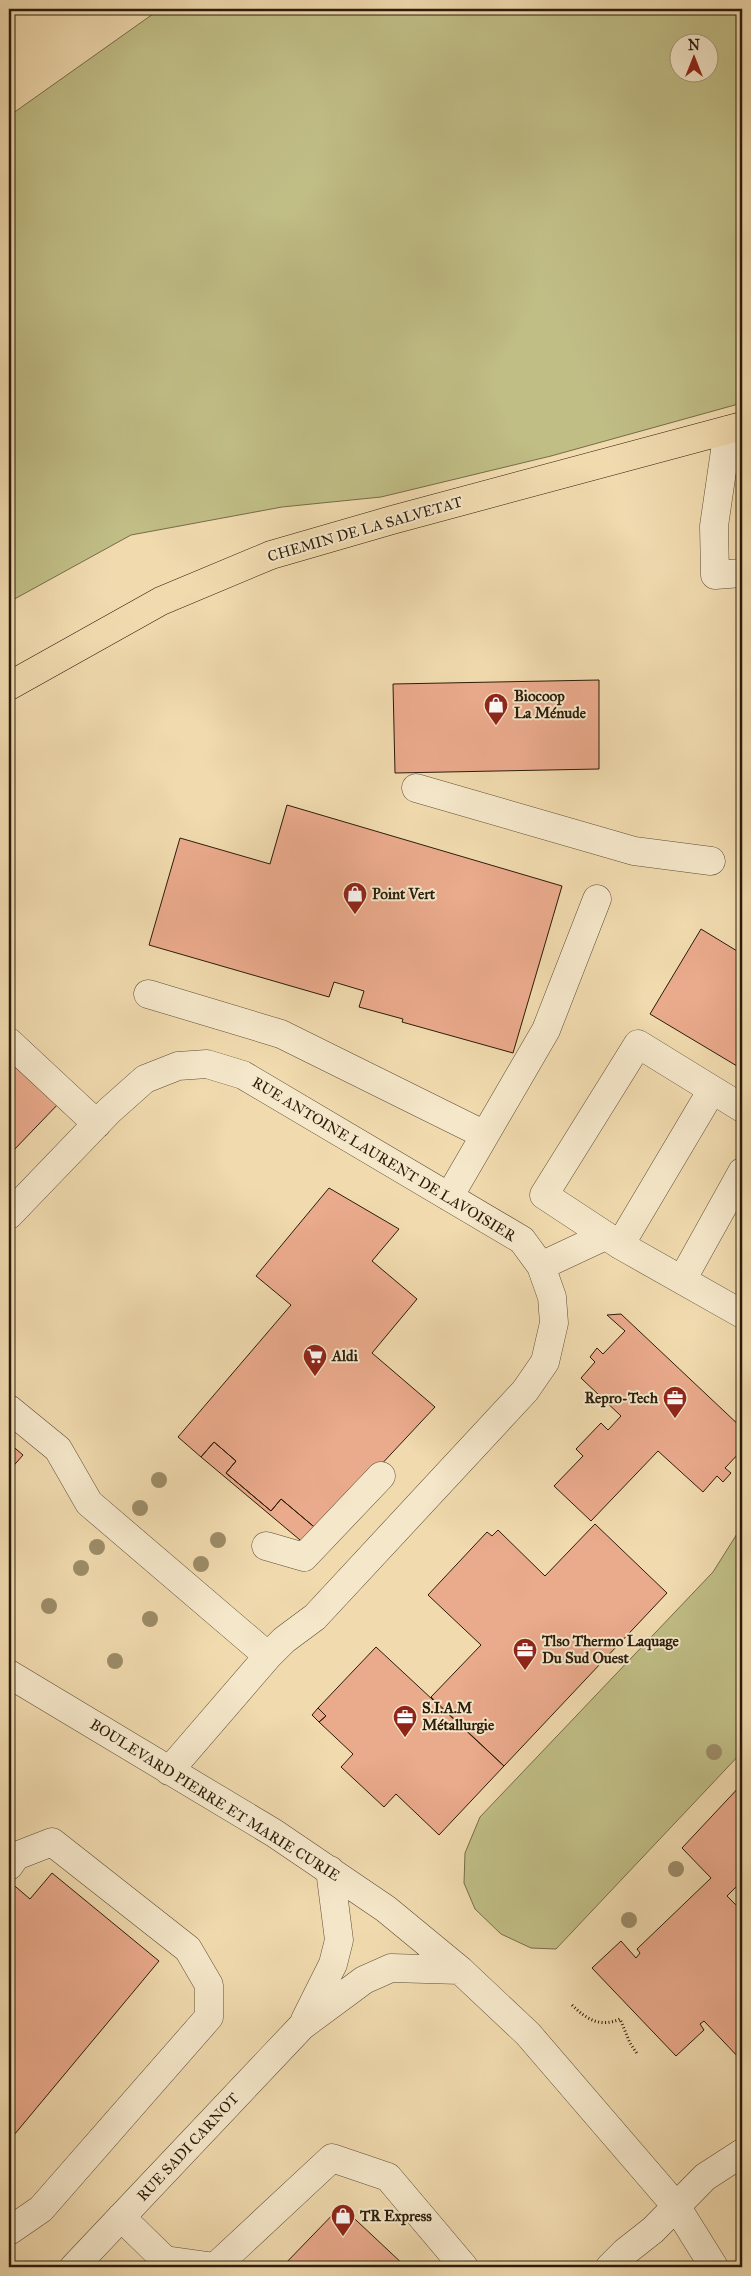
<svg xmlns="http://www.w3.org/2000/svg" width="751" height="2276" font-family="'IM FELL Great Primer',serif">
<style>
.green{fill:#c0bd85;stroke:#766c48;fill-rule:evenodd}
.building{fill:#eaaa8c;stroke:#2b1c0a}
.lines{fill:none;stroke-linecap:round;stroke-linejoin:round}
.minor-casing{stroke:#5c4c33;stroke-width:29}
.major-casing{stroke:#2b1c0a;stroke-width:29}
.path{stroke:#2b1c0a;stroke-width:3;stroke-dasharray:1 2.5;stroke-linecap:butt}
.minor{stroke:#f5e7ca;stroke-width:28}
.major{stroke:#f0daae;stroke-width:28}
.tree{fill:#9c8c68}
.labels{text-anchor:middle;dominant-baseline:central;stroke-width:4;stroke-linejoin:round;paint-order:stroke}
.street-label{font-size:15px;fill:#2b1c0a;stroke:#f5e7ca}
.poi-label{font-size:15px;font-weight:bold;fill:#2b1c0a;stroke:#f5e7ca;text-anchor:start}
</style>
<rect width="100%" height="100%" fill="#f0daae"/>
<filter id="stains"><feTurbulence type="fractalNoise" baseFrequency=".004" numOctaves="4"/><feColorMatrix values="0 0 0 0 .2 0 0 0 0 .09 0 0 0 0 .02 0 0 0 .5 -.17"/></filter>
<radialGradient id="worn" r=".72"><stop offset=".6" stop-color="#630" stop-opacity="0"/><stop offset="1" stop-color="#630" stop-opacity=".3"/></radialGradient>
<path class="green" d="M160,9H742V403L551,456L381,497L282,507L131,535L9,602V116ZM678,42H708V72H678Z
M742,1526V1752L556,1949L531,1948L501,1934L475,1909L464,1883L465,1853L480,1817L713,1572Z"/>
<path class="building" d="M599,680V769L395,773L393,684Z
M287,805L562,886L513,1053L402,1022L403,1019L359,1007L364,991L334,982L329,997L149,945L180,838L270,864Z
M701,929L742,954V1069L650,1014Z
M9,1051L61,1101L12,1152H9Z
M329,1188L399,1229L372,1261L417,1299L372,1353L435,1407L319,1531L281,1499L271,1511L226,1473L236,1461L214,1442L201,1457L178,1437L291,1305L256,1276Z
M621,1314L742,1428V1450L725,1468L731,1473L723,1482L717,1476L703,1492L658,1451L591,1521L554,1486L583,1456L576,1449L601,1423L608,1430L621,1416L581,1378L595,1362L590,1357L597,1348L603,1354L625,1331L607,1315Z
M214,1442L236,1461L226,1473L271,1511L281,1499L319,1531L306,1545L201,1457Z
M9,1443L23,1455L9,1471Z
M595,1524L667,1593L504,1766L431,1697L481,1645L428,1595L487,1532L492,1536L498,1530L545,1576Z
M376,1647L504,1766L439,1835L396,1794L384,1807L341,1767L353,1754L319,1722L326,1716L318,1708Z
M318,1708L326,1716L319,1722L312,1715Z
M742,1784V1881L727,1896L742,1911V2061L704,2021L700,2024L704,2030L676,2056L592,1968L621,1941L636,1958L640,1953L637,1949L711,1878L682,1848Z
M52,1873L159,1961L9,2141V1881L30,1899Z
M341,2206L406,2267H282Z"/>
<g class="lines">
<defs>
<path id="minor" d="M728,430L714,526L715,575L742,573
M416,788L634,851L711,861
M148,994L281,1034L485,1135
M9,1042L97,1124
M742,1108L638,1044L544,1195L620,1245L742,1314
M449,1197L546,1030L597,899
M9,1215L109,1111L145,1079L178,1066L207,1064L243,1075L522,1240L541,1266L552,1297L554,1323L545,1362L525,1391L315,1617L284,1640L268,1656L169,1771
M620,1245L712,1090
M541,1266L605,1236
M682,1280L742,1172
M9,1409L58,1449L89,1503L268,1656
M266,1546L304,1557L381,1476
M9,1674L274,1833L386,1909L460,1970L528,2034L676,2206L714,2267
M9,1866L16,1856L52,1842L188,1949L209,1985V2017L41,2209L9,2231
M305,2020L333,1964L339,1940L330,1870
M121,2217L165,2260L215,2267L332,2158L388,2177L464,2267
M74,2267L302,2026L364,1980L391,1968L460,1970
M610,2267L625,2252L653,2230L705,2177L742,2153"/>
<path id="major" d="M9,686L161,601L271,555L392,520L742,426"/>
</defs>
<use href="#minor" class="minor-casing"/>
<use href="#major" class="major-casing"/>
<path class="path" d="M572,2005C586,2019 600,2028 620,2019L630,2043L638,2055"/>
<use href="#minor" class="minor"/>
<use href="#major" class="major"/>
</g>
<g class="tree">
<circle cx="159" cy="1480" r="8"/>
<circle cx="140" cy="1508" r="8"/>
<circle cx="218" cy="1540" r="8"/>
<circle cx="97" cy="1547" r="8"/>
<circle cx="201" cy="1564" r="8"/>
<circle cx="81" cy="1568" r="8"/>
<circle cx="49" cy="1606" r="8"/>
<circle cx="150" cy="1619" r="8"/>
<circle cx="115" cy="1661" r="8"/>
<circle cx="714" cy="1752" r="8"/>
<circle cx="676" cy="1869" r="8"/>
<circle cx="629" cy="1920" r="8"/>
</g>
<defs>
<symbol id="shop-pin" viewBox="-11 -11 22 30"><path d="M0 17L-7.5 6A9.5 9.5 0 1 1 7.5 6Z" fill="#8f2418" stroke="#f5e7ca"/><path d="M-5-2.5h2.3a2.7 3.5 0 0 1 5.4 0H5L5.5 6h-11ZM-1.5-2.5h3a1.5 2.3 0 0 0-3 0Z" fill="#fff"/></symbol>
<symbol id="supermarket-pin" viewBox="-11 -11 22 30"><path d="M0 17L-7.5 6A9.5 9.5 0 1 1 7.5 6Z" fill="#8f2418" stroke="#f5e7ca"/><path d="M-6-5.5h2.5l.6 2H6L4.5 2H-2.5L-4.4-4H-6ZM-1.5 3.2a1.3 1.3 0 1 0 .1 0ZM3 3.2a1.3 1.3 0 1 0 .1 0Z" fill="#fff"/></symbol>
<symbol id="office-pin" viewBox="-11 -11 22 30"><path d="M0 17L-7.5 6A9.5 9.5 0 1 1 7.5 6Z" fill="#8f2418" stroke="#f5e7ca"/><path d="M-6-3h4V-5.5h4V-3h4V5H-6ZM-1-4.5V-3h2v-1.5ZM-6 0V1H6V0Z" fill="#fff"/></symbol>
</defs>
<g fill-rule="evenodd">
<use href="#shop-pin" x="482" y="691" width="28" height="38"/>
<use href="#shop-pin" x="341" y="880" width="28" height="38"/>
<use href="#supermarket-pin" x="301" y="1342" width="28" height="38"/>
<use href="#office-pin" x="661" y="1384" width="28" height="38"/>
<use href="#office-pin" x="511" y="1636" width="28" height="38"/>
<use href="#office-pin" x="391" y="1703" width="28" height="38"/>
<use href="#shop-pin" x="329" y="2202" width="28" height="38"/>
</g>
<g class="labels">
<g class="street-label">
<text transform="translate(365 529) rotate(-16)">CHEMIN DE LA SALVETAT</text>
<text transform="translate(384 1159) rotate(31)">RUE ANTOINE LAURENT DE LAVOISIER</text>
<text transform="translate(215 1800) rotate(32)">BOULEVARD PIERRE ET MARIE CURIE</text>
<text transform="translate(188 2147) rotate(-47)">RUE SADI CARNOT</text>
</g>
<g class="poi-label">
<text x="514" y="696">Biocoop<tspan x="514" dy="17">La Ménude</tspan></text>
<text x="372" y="894">Point Vert</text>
<text x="332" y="1356">Aldi</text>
<text x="658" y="1398" text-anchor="end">Repro-Tech</text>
<text x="542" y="1641">Tlso Thermo Laquage<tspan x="542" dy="17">Du Sud Ouest</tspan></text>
<text x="422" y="1708">S.I.A.M<tspan x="422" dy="17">Métallurgie</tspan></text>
<text x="360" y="2216">TR Express</text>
</g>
</g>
<rect width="751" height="2276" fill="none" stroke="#f0daae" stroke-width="30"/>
<rect x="10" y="10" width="731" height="2256" fill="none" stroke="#2b1c0a" stroke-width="2.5"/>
<rect x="15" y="15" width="721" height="2246" fill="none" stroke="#2b1c0a"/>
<g transform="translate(694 58)"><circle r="24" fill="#f5e7ca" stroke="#a4967d"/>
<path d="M0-4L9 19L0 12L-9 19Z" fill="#8f2418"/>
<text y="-8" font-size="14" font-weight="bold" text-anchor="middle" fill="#2b1c0a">N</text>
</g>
<rect width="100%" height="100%" filter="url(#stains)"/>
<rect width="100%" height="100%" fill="url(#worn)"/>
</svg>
